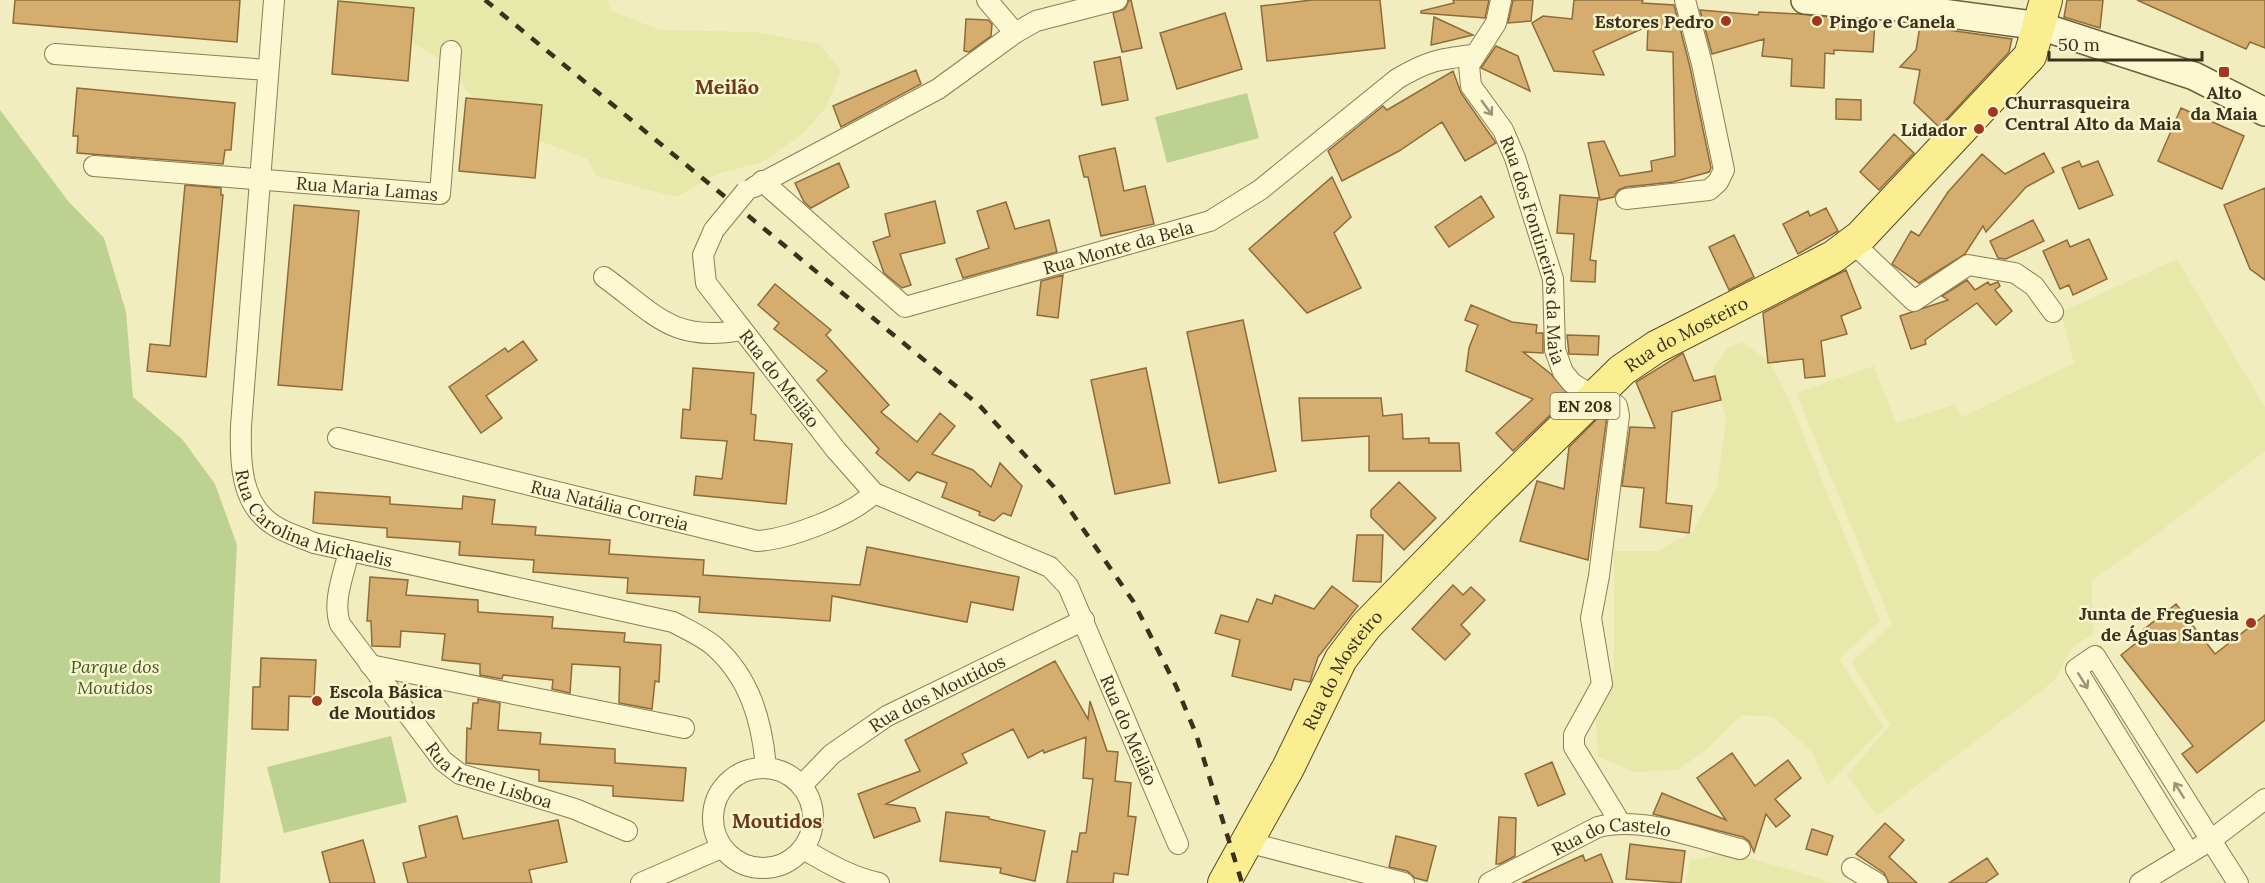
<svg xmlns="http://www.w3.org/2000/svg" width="2265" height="883" font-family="Lora,serif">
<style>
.farmland{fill:#e6e9aa}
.green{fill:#bdd191}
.building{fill:#d4ad6f;stroke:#8e6b38;stroke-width:1.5}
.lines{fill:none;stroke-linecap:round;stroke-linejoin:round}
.street-casing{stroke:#8c7d55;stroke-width:22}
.secondary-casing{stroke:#6e5e38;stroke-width:30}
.primary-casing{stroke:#59492a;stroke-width:34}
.street{stroke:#fcf8d2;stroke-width:20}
.secondary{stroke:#fcf8d2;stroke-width:27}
.primary{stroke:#faee91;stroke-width:32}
.rail{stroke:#3a301b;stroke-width:4.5;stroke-dasharray:10 10;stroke-linecap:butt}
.street-bridge-casing{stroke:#8c7d55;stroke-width:22;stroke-linecap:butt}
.street-bridge{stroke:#fcf8d2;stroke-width:20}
.oneway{stroke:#9b9476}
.poi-dot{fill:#a1371e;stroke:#f9f5ce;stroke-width:2}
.labels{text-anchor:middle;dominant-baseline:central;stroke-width:5;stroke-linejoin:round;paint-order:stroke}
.shield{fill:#f9f5ce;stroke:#736b51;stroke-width:1.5}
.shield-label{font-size:16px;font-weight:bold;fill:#3a301b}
.poi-label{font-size:18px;font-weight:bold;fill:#3a301b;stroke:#f9f5ce;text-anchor:end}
.street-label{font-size:18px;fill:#3a301b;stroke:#f9f5ce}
.park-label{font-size:18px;font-style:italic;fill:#3f591f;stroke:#f9f5ce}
.neighbourhood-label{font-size:20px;font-weight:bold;fill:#6b3816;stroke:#f9f5ce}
</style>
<rect width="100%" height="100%" fill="#f2edbe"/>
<path class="farmland" d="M345,0H608L611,11L660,30L755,32L820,44L841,71L825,109L800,136L762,162L718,174L676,197L596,176L587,159L540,141L530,117L490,114L466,90L455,69Z
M2177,259L2265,407V451L2153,537L2092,580L2093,634L2072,648L2054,681L1877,816L1847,775L1890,725L1852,662L1892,624L1796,393L1874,366L1896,423L1954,405L1962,417L2074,363L2061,312Z
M1742,342L1770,362L1789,400L1880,621L1839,659L1884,727L1827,785L1811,751L1773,717L1741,715L1706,750L1677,770L1635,772L1598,757L1595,700L1614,670V551H1658L1692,532L1717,487L1726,419L1713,369L1728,348Z
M1729,852L1818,878L1829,883H1686L1690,861Z"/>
<path class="green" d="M1247,93L1259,138L1167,163L1155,117Z
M0,110L68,201L104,238L126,312L133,397L182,439L215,484L237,545L220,883H0Z
M391,736L407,802L284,833L267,767Z"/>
<path class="building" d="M15,0H240L237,42L13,23Z
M1129,0H1131L1142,48L1122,52L1113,13L1125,9Z
M1312,0H1380L1385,48L1267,61L1261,6Z
M1453,0H1489L1485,18L1421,13V11L1454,3Z
M1513,0H1533L1531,21L1508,23Z
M1574,0H1643L1642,3L1674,5L1690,67L1711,168L1709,172L1673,182L1625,187L1618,190L1614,197L1600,200L1588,143L1604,141L1620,176L1652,171L1651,161L1675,156L1673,52L1647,50L1648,26L1593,51L1604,75L1554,71L1532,23L1543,16L1572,19Z
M2067,0H2103L2100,28L2064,17Z
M2137,0H2265V48L2250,42L2246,49Z
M338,1L414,8L408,81L332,74Z
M1700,10L1758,15L1759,12L1799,14L1875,21L1873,52L1834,50V54L1825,53L1824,88L1791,86L1792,59L1762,56L1764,39L1712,54Z
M1225,13L1242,69L1177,89L1160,33Z
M1434,17L1473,35L1431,45Z
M966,19L988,20L992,24L991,36L969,52L964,51Z
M1920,26L2012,39L2009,52L1939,127L1914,103L1920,70L1900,67L1916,50Z
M1496,46L1518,56L1530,91L1481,68Z
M1120,57L1128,100L1102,105L1094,62Z
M916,70L921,84L841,127L833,106Z
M1453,71L1461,93L1496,143L1465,161L1442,122L1399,151L1342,181L1328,151L1383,106L1387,110Z
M77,88L235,103L231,150H225L223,164L77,153L78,136H73Z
M466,98L542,105L535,178L459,171Z
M1836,99L1861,100V120L1836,119Z
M2181,108L2244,136L2222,189L2158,161Z
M1894,134L1914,153L1879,190L1860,172Z
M1115,148L1124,191L1145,186L1154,224L1101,236L1088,177H1084L1079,156Z
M2044,153L2054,172L2026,187L1986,232L1983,226L1965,254L1919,283L1892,264L1911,231L1919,236L1948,192L1982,154L2005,174Z
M2079,161L2082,167L2098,161L2113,195L2079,209L2062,168Z
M839,163L849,187L811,208L804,202L795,183Z
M1332,177L1351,217L1334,233L1361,288L1307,313L1249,249Z
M185,185L221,188V195H223L206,377L147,371L150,344L170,346Z
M2265,188V280L2250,269L2224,205Z
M1560,195L1598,198L1590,260L1596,261L1595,282L1571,281L1574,234L1557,233Z
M1481,196L1494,217L1449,247L1435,227Z
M935,201L945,243L900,254L911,285L902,288L884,273L873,242L890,236L885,214Z
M1006,202L1015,229L1049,220L1057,252L963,278L956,259L989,248L977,211Z
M294,205L359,211L342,390L278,385Z
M1826,208L1838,231L1798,254L1783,224L1808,211L1810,216Z
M2033,220L2044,241L2006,259L1998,258L1990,241Z
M1734,235L1754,277L1729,290L1709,247Z
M2089,239L2107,279L2073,295L2069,285L2060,289L2043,251L2067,240L2070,247Z
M1846,270L1861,308L1841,316L1847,334L1821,341L1825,376L1805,378L1803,359L1768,363L1763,313Z
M1063,275L1058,318L1037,315L1041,281Z
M1967,280L1975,290L1988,282L1990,285L1998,282L2000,286L1995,290L2012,311L1996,325L1977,303L1925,340L1926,344L1911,349L1900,316L1948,300L1942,296Z
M775,284L831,330L826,335L889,405L881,412L917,442L940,413L955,426L932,454L973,470L991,487L1000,463L1022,486L1011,516L1003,513L994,521L979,515L980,512L942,497L947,483L917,472L909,481L876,453L879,449L817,380L827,371L774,329L779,323L758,305Z
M1471,305L1512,322L1537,325L1536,333H1543V353L1523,352L1551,374L1570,396L1513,451L1496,433L1533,399L1466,371L1469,348L1478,325L1465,320Z
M1243,320L1276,471L1219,483L1187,332Z
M1567,335L1599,336L1598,355L1569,354Z
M523,341L537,360L486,396L502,418L481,433L449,387L505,348L508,352Z
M1683,353L1694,381L1715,376L1721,400L1672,412L1666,503L1692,506L1689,533L1640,527L1644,488L1622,486L1630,427L1655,428L1636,382Z
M693,368L754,373L751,414L756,415L754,440L792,444L786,504L694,495L696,476L722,479L727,441L681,438L683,409L690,410Z
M1146,368L1170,483L1115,494L1091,380Z
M1299,398H1381L1383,416L1402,414L1403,439L1429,438V443H1459L1461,471H1369V436L1302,441Z
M1604,412L1607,416L1588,560L1520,541L1537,481L1564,489L1569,447Z
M1399,482L1436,518L1404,550L1371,517V510Z
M315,492L390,497V504L462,509L463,496L495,500L492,524L536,527L535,535L610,540L609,554L704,560L703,575L860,585L867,547L1019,577L1013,610L971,602L967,622L832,596L830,621L699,612L700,597L627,593L628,578L533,572L534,560L459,555L460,542L387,537V528L313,523Z
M1357,535H1383L1381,582L1353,581Z
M370,577L408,580L406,595L478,600V612L553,617L552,628L625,633L624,642L661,645L659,682L655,681L652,709L619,703L620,667L572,664L570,693L552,689L553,680L503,675L502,679L480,675V664L442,660L445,634L401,631L400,647L372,646L371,621H367Z
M1453,585L1463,595L1471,587L1485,600L1461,625L1470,634L1445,660L1412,629Z
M1332,586L1358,606L1318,657L1310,682L1294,679L1291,690L1232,676L1240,640L1215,633L1221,615L1248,622L1257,599L1272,604L1275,595L1314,609Z
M2176,604L2215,654L2265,615V720L2197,773L2182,754L2193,746L2121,655L2146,635L2143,630Z
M261,658L316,660L314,697L289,696L288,730L252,729L253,687H260Z
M1055,661L1088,719L1090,701L1107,751L1118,752L1115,781L1131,783L1128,816L1136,817L1128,875L1114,873L1113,883H1067L1072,851L1077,852L1080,833H1086L1093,779L1083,778L1086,737L1044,753L1043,750L1028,758L1013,729L962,754L967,763L886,804L915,808L920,821L874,838L858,794L920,771L905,740Z
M478,699L500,703L498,730L541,733L540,744L615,749V763L686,768L683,801L613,796V786L539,781V770L466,763L467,728L471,729L473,703H478Z
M1732,753L1755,786L1788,760L1801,778L1775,799L1790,816L1776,827L1766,814L1754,852L1749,841L1743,837L1653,814L1662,793L1726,820L1697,778Z
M1552,762L1565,794L1538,806L1525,774Z
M946,812L989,817V819L1045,831L1035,881L1000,873L1001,868L940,861Z
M457,816L463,839L558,820L567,862L529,870L532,883H408L403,863L426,857L419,826Z
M1499,817L1516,818L1515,856L1500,864H1496Z
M1885,823L1904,840L1889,857L1917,883H1889L1884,873L1856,854Z
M1812,829L1833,836L1827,855L1806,849Z
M1396,836L1436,846L1427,881L1415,878L1407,871L1389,867Z
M363,840L375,883H330L322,852Z
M1630,844L1685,851L1681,883L1626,879Z
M1601,854L1613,883H1522L1583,855L1585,861Z
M1987,858L1998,874L1985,883H1949Z"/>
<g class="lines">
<defs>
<g id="street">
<path id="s1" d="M274,0L241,426C240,459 240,503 272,524C284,533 301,537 314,543L673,622C686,629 702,636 714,646C750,678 762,721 766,767"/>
<path d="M987,0L1015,33"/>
<path id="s2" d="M1501,0L1496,23L1469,65L1471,86L1503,130L1515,158L1553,279L1555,350L1563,372L1572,383L1585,391L1599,392L1617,406L1619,416L1599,576L1591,618L1602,684L1574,735V747L1621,824"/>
<path d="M55,54L268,70"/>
<path id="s3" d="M94,166L440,194L451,51"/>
<path id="s4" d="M762,181L905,307L1210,221L1260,190L1397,79C1427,61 1439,59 1473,55"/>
<path d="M754,187L938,89L1015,33L1036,21L1117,0"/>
<path d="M1626,199L1709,190L1718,182L1724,170L1702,64L1685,0"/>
<path id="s5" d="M714,230L703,255L706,283L836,450L874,493L1050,567L1068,586L1178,844"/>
<path d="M1853,243L1914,301L1968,265L2015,273L2034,286L2053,312"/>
<path d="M604,277C655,314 673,343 741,330"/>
<path id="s6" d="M338,438L757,541C789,539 851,516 874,493"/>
<path id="s7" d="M349,551C344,574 332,601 340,624L443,761L460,774L575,809L627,831"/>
<path d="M370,665L684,728"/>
<circle cx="763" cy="818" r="50"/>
<path id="s8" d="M802,785L832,754L887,716L1084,620"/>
<path d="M1247,842L1404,883"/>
<path d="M803,849C828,863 850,877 879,883"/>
<path d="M2189,853L2076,669L2095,656L2238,883"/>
<path d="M1852,868L1877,883"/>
<path d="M641,883L721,848"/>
<path id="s9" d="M1489,883L1598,827C1643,816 1696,838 1740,849"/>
<path d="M2140,883L2211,840L2265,799"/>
</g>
<path id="secondary" d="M1805,0L1898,7L2040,26L2194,76L2265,112"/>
<g id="primary">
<path id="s10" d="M1224,883L1288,768L1341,659L1366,626L1483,506L1622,370L1656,347L1833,257L1861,236L2030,56L2046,0"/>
</g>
</defs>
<use href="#street" class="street-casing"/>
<use href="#secondary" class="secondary-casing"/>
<use href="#primary" class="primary-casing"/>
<use href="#street" class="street"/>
<use href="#secondary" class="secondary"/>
<use href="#primary" class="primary"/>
<path class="rail" d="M485,0L979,405L1054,487L1133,601L1176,686L1196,734L1242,883"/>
<defs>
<path id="street-bridge" d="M714,230L746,191"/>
</defs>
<use href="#street-bridge" class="street-bridge-casing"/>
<use href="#street-bridge" class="street-bridge"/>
</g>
<defs><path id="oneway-shaft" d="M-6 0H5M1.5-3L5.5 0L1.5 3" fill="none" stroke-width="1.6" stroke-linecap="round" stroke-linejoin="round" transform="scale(1.5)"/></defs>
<g class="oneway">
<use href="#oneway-shaft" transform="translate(1487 108) rotate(54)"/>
<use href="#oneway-shaft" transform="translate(2083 681) rotate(58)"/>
<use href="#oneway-shaft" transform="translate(2179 790) rotate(-122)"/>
</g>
<g class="poi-dot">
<circle cx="1726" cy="21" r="6"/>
<circle cx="1817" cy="21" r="6"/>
<rect x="2218" y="66" width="12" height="12" rx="3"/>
<circle cx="1993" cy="112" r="6"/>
<circle cx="1979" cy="129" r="6"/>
<circle cx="2251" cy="623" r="6"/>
<circle cx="317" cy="701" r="6"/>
</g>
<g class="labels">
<rect class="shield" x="1550.5" y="393" width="69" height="26" rx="4.5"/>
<g class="shield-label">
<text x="1585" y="406">EN 208</text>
</g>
<g class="poi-label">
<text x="1714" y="21">Estores Pedro</text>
<text x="1829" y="21" text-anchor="start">Pingo e Canela</text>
<text x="2224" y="92" text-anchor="middle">Alto<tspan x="2224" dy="21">da Maia</tspan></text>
<text x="2005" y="102" text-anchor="start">Churrasqueira<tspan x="2005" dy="21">Central Alto da Maia</tspan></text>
<text x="1967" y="129">Lidador</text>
<text x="2239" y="613">Junta de Freguesia<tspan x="2239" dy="21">de Águas Santas</tspan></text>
<text x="329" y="691" text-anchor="start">Escola Básica<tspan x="329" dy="21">de Moutidos</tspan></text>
</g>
<g class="street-label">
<text stroke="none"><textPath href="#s3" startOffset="274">Rua Maria Lamas</textPath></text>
<text stroke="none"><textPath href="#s4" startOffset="412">Rua Monte da Bela</textPath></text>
<text stroke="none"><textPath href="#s2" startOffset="274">Rua dos Fontineiros da Maia</textPath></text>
<text stroke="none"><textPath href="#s10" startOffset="730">Rua do Mosteiro</textPath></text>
<text stroke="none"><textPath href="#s5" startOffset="176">Rua do Meilão</textPath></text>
<text stroke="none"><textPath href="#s6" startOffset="280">Rua Natália Correia</textPath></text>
<text stroke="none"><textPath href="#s1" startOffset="566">Rua Carolina Michaelis</textPath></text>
<text stroke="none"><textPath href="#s10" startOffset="244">Rua do Mosteiro</textPath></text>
<text stroke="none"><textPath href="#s8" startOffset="165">Rua dos Moutidos</textPath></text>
<text stroke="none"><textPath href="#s5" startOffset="698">Rua do Meilão</textPath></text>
<text stroke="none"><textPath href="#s7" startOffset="294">Rua Irene Lisboa</textPath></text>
<text stroke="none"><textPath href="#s9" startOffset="134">Rua do Castelo</textPath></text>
</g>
<g class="park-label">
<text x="115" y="666">Parque dos<tspan x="115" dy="21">Moutidos</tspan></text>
</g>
<g class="neighbourhood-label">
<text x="727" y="86">Meilão</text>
<text x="777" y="820">Moutidos</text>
</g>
</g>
<path d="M2049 51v9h153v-9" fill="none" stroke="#3a301b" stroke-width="3"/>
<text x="2058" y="51" font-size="18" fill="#3a301b" stroke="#f9f5ce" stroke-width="4.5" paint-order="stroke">50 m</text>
</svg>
